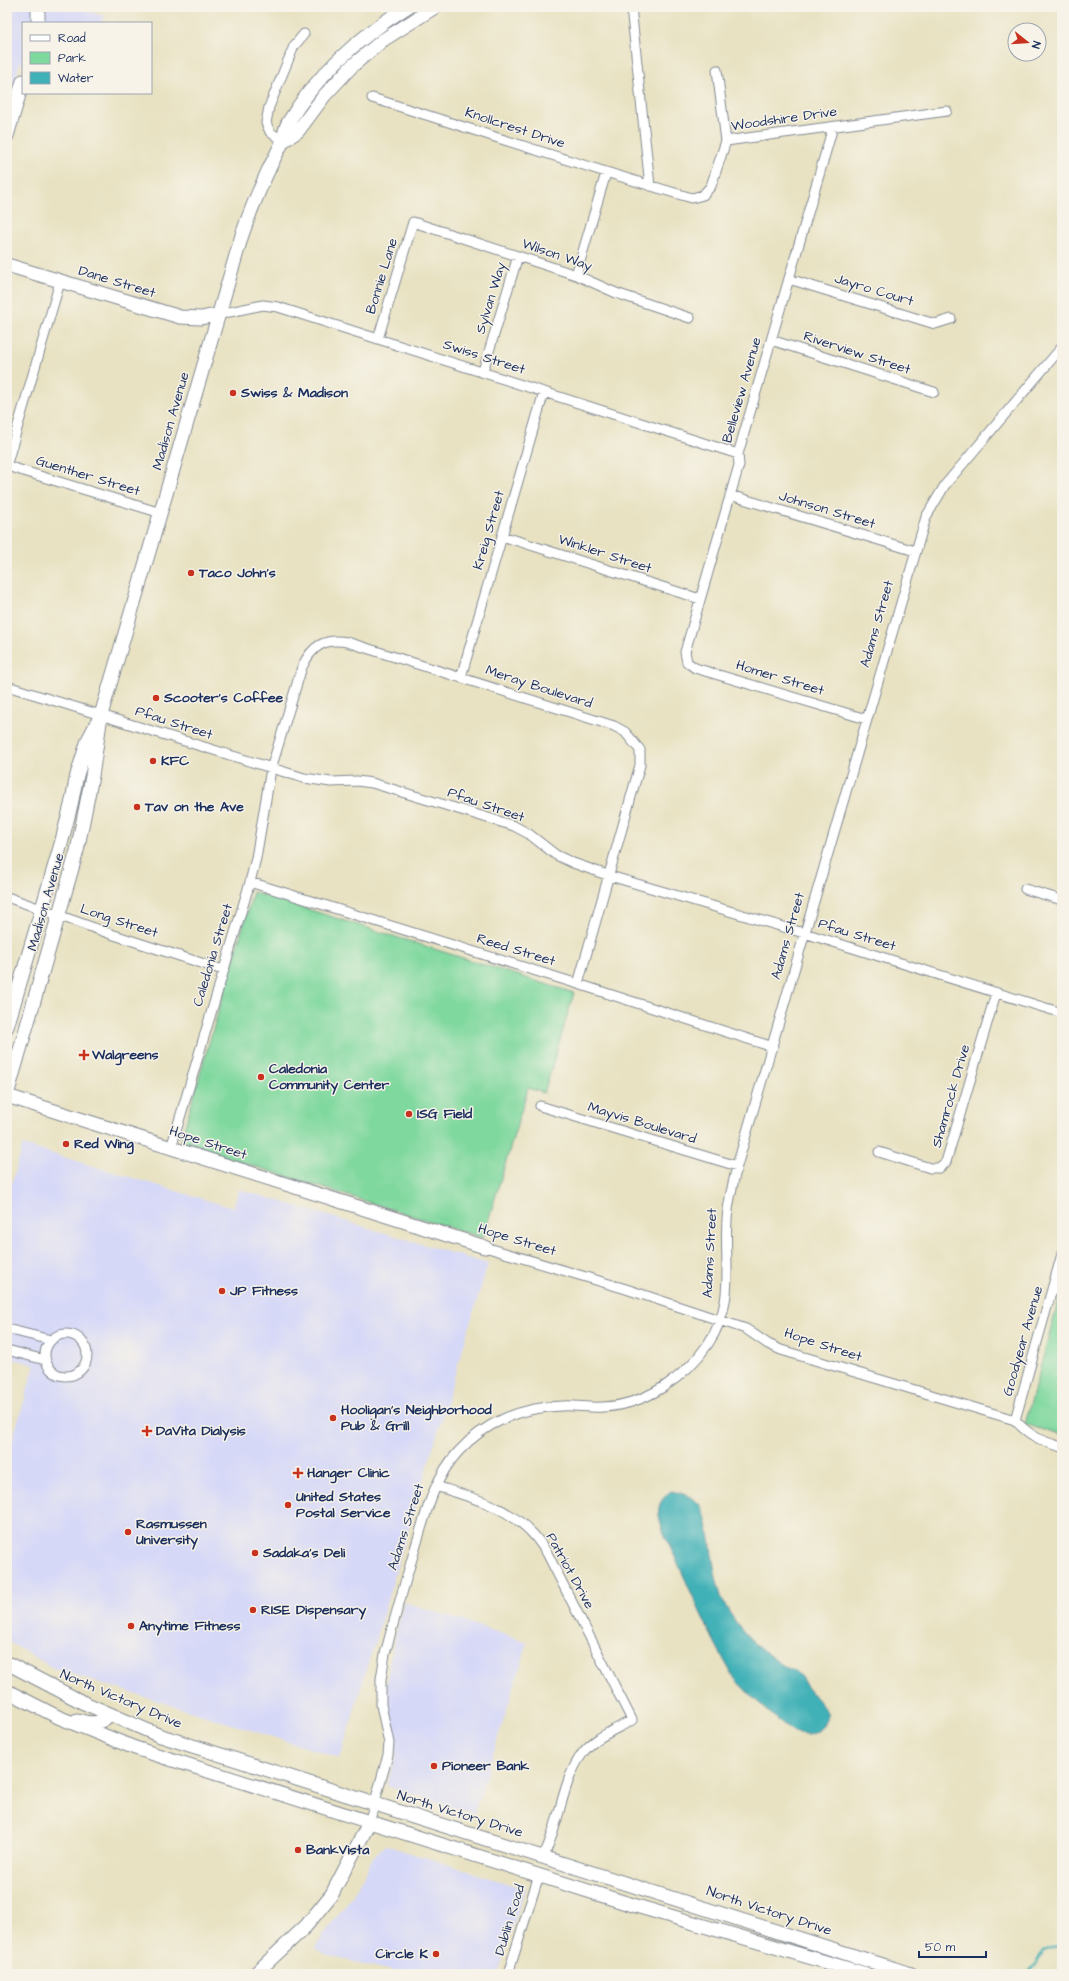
<svg xmlns="http://www.w3.org/2000/svg" width="1069" height="1981" font-family="'Architects Daughter',sans-serif">
<style>
.built{fill:#d6d8f8}
.green{fill:#7fd89e;stroke:#4d847e}
.water{fill:#40b1b7;stroke:#2e708a}
.lines{fill:none;stroke-linecap:round;stroke-linejoin:round}
.stream{stroke:#40b1b7;stroke-width:2.5}
.street-casing{stroke:#828890;stroke-width:11}
.secondary-casing{stroke:#828890;stroke-width:15}
.street{stroke:#fff;stroke-width:9}
.secondary{stroke:#fff;stroke-width:13}
.poi-dot{fill:#c8321e;stroke:#f7f3e8;stroke-width:1.5}
.labels{text-anchor:middle;dominant-baseline:central;stroke-width:3;stroke-linejoin:round;paint-order:stroke}
.street-label{font-size:14px;fill:#1b2f5e;stroke:#f7f3e8}
.poi-label{font-size:14px;font-weight:bold;fill:#1b2f5e;stroke:#f7f3e8;text-anchor:start}
</style>
<rect width="100%" height="100%" fill="#f7f3e8"/>
<filter id="ink" filterUnits="userSpaceOnUse"><feTurbulence type="fractalNoise" baseFrequency=".025" numOctaves="2"/><feDisplacementMap in="SourceGraphic" scale="8" xChannelSelector="R" yChannelSelector="G"/><feConvolveMatrix kernelMatrix="1 2 1 2 8 2 1 2 1" color-interpolation-filters="sRGB"/></filter>
<filter id="wash" filterUnits="userSpaceOnUse"><feTurbulence type="fractalNoise" baseFrequency=".012" numOctaves="4" result="noise"/><feDisplacementMap in="SourceGraphic" scale="16" xChannelSelector="R" yChannelSelector="G"/><feGaussianBlur stdDeviation="0.9" result="paint"/><feColorMatrix in="noise" values="0 0 0 0 0 0 0 0 0 0 0 0 0 0 0 0 0 1.4 0 .05"/><feComposite in="paint" operator="in"/></filter>
<g filter="url(#wash)">
<rect width="100%" height="100%" fill="#e8e2c2"/>
<path class="built" d="M7,7H72L105,16L101,23H23V63H20L7,107Z
M23,1145L233,1208L239,1189L488,1264L340,1758L55,1669L7,1641V1457L35,1365L7,1357V1199Z
M404,1602L528,1642L474,1814L387,1786L396,1755V1744L386,1695L389,1663Z
M385,1845L525,1889L498,1974H405L325,1955L315,1947L353,1895L373,1857Z"/>
<path class="green" d="M253,892L574,993L544,1093L528,1088L483,1238L180,1143Z
M1062,1288V1436L1025,1424Z"/>
<path class="water" d="M671,1491C704,1497 705,1511 710,1540C713,1559 716,1587 724,1603C739,1632 760,1650 787,1668C790,1670 795,1671 798,1674C803,1678 804,1684 808,1688C815,1698 823,1705 828,1715C823,1728 815,1738 799,1734C789,1732 739,1686 733,1676C706,1630 686,1579 663,1531C658,1512 654,1505 671,1491Z"/>
<g class="lines">
<path class="stream" d="M1062,1896L1060,1909L1062,1911
M1026,1974L1037,1962L1043,1951L1062,1944"/>
</g>
</g>
<g filter="url(#ink)">
<g class="lines">
<defs>
<path id="street" d="M631,7L650,186
M372,98C479,131 585,167 692,198L703,195L711,186L726,141L717,70
M833,127L738,454L739,465L685,652L687,662L695,668L866,719
M283,141L270,132L266,123L269,107L294,46L304,34
M726,141L947,111
M576,275L606,173
M789,279L935,324L951,319
M220,314L263,305L278,307L738,454
M378,339L413,222L576,275L616,293L690,318
M771,340L934,392
M483,371L518,256
M7,463L60,282
M7,466L161,513
M730,495L915,551
M502,536L700,599
M461,677L544,392
M7,686L304,778L331,782L357,781L372,783L514,826L529,834L556,855L573,863L610,876L814,936L1062,1013
M250,882L578,984L773,1047
M1025,889L1062,900
M7,897L111,934L223,970
M540,1106L737,1166
M171,1148L250,882L256,858L271,769L302,667C312,646 324,638 347,642L614,726L625,732L640,750V765L578,984
M879,1152L930,1168H939L946,1162L996,993
M485,1247L626,1289L746,1329L768,1344L781,1350L1015,1420
M1062,1254L1015,1420C1028,1435 1043,1442 1062,1447
M7,1329L51,1340
M45 1355a21 21 0 1 1 42 0a21 21 0 1 1-42 0Z
M7,1350L45,1360
M436,1486C470,1497 507,1506 532,1533C538,1539 543,1547 547,1553L632,1720C615,1730 593,1738 582,1754C561,1783 560,1825 543,1857
M369,1823L388,1755L389,1743L381,1705V1679L385,1654C394,1620 404,1586 414,1552C425,1517 433,1479 458,1452C485,1422 522,1407 562,1406C575,1405 589,1408 603,1407C645,1405 685,1378 708,1344C736,1302 724,1265 727,1220C728,1202 733,1184 737,1166L926,517L945,485L1062,347
M508,1974L539,1875"/>
<path id="secondary" d="M38,23V7
M7,136L23,81
M283,141L298,131L324,96L352,66L383,40L435,7
M7,265L180,317L201,318L220,314
M7,1027L61,844L71,805L77,775L88,740L101,715L242,235C253,203 266,173 282,143C285,137 284,129 288,123C316,75 361,36 407,7
M7,1095L77,851L92,776L100,722
M7,1096L485,1247
M7,1663L82,1702L158,1735L911,1974
M7,1691L58,1717L135,1748L623,1902L866,1974
M77,1720C90,1724 100,1725 109,1715
M255,1974L306,1926L332,1894L369,1823"/>
</defs>
<use href="#street" class="street-casing"/>
<use href="#secondary" class="secondary-casing"/>
<use href="#street" class="street"/>
<use href="#secondary" class="secondary"/>
</g>
</g>
<g class="poi-dot">
<circle cx="233" cy="393" r="4"/>
<circle cx="191" cy="573" r="4"/>
<circle cx="156" cy="698" r="4"/>
<circle cx="153" cy="761" r="4"/>
<circle cx="137" cy="807" r="4"/>
<path d="M82 1049h4v4h4v4h-4v4h-4v-4h-4v-4h4z"/>
<circle cx="261" cy="1077" r="4"/>
<circle cx="409" cy="1114" r="4"/>
<circle cx="66" cy="1144" r="4"/>
<circle cx="222" cy="1291" r="4"/>
<circle cx="333" cy="1418" r="4"/>
<path d="M145 1425h4v4h4v4h-4v4h-4v-4h-4v-4h4z"/>
<path d="M296 1467h4v4h4v4h-4v4h-4v-4h-4v-4h4z"/>
<circle cx="288" cy="1505" r="4"/>
<circle cx="128" cy="1532" r="4"/>
<circle cx="255" cy="1553" r="4"/>
<circle cx="253" cy="1610" r="4"/>
<circle cx="131" cy="1626" r="4"/>
<circle cx="434" cy="1766" r="4"/>
<circle cx="298" cy="1850" r="4"/>
<circle cx="436" cy="1954" r="4"/>
</g>
<g class="labels">
<g class="street-label">
<text transform="translate(784 119) rotate(-8)">Woodshire Drive</text>
<text transform="translate(515 128) rotate(18)">Knollcrest Drive</text>
<text transform="translate(557 255) rotate(19)">Wilson Way</text>
<text transform="translate(382 276) rotate(-73)">Bonnie Lane</text>
<text transform="translate(117 282) rotate(17)">Dane Street</text>
<text transform="translate(874 290) rotate(17)">Jayro Court</text>
<text transform="translate(491 298) rotate(-73)">Sylvan Way</text>
<text transform="translate(857 353) rotate(18)">Riverview Street</text>
<text transform="translate(484 357) rotate(18)">Swiss Street</text>
<text transform="translate(742 390) rotate(-74)">Belleview Avenue</text>
<text transform="translate(171 421) rotate(-74)">Madison Avenue</text>
<text transform="translate(88 476) rotate(17)">Guenther Street</text>
<text transform="translate(827 510) rotate(17)">Johnson Street</text>
<text transform="translate(489 530) rotate(-74)">Kreig Street</text>
<text transform="translate(605 554) rotate(18)">Winkler Street</text>
<text transform="translate(877 624) rotate(-74)">Adams Street</text>
<text transform="translate(780 678) rotate(17)">Homer Street</text>
<text transform="translate(539 687) rotate(18)">Meray Boulevard</text>
<text transform="translate(174 723) rotate(18)">Pfau Street</text>
<text transform="translate(486 805) rotate(19)">Pfau Street</text>
<text transform="translate(46 902) rotate(-74)">Madison Avenue</text>
<text transform="translate(119 921) rotate(18)">Long Street</text>
<text transform="translate(857 935) rotate(17)">Pfau Street</text>
<text transform="translate(788 936) rotate(-74)">Adams Street</text>
<text transform="translate(516 950) rotate(17)">Reed Street</text>
<text transform="translate(213 955) rotate(-73)">Caledonia Street</text>
<text transform="translate(951 1096) rotate(-74)">Shamrock Drive</text>
<text transform="translate(642 1123) rotate(17)">Mayvis Boulevard</text>
<text transform="translate(208 1143) rotate(18)">Hope Street</text>
<text transform="translate(517 1240) rotate(17)">Hope Street</text>
<text transform="translate(710 1253) rotate(-87)">Adams Street</text>
<text transform="translate(1023 1341) rotate(-74)">Goodyear Avenue</text>
<text transform="translate(823 1345) rotate(18)">Hope Street</text>
<text transform="translate(406 1527) rotate(-72)">Adams Street</text>
<text transform="translate(570 1571) rotate(61)">Patriot Drive</text>
<text transform="translate(121 1699) rotate(23)">North Victory Drive</text>
<text transform="translate(460 1814) rotate(17)">North Victory Drive</text>
<text transform="translate(769 1911) rotate(18)">North Victory Drive</text>
<text transform="translate(510 1920) rotate(-73)">Dublin Road</text>
</g>
<g class="poi-label">
<text x="241" y="393">Swiss &amp; Madison</text>
<text x="199" y="573">Taco John's</text>
<text x="164" y="698">Scooter's Coffee</text>
<text x="161" y="761">KFC</text>
<text x="145" y="807">Tav on the Ave</text>
<text x="92" y="1055">Walgreens</text>
<text x="269" y="1069">Caledonia<tspan x="269" dy="16">Community Center</tspan></text>
<text x="417" y="1114">ISG Field</text>
<text x="74" y="1144">Red Wing</text>
<text x="230" y="1291">JP Fitness</text>
<text x="341" y="1410">Hooligan's Neighborhood<tspan x="341" dy="16">Pub &amp; Grill</tspan></text>
<text x="156" y="1431">DaVita Dialysis</text>
<text x="307" y="1473">Hanger Clinic</text>
<text x="296" y="1497">United States<tspan x="296" dy="16">Postal Service</tspan></text>
<text x="136" y="1524">Rasmussen<tspan x="136" dy="16">University</tspan></text>
<text x="263" y="1553">Sadaka's Deli</text>
<text x="261" y="1610">RISE Dispensary</text>
<text x="139" y="1626">Anytime Fitness</text>
<text x="442" y="1766">Pioneer Bank</text>
<text x="306" y="1850">BankVista</text>
<text x="428" y="1954" text-anchor="end">Circle K</text>
</g>
</g>
<rect width="1069" height="1981" fill="none" stroke="#f7f3e8" stroke-width="24"/>
<rect x="22" y="22" width="130" height="72" fill="#f7f3e8" stroke="#9fa5b1"/>
<rect x="30" y="35" width="20" height="6" fill="#ffffff" stroke="#9fa5b1"/>
<text x="58" y="42" font-size="12" fill="#1b2f5e">Road</text>
<rect x="30" y="52" width="20" height="12" fill="#7fd89e" stroke="#9fa5b1"/>
<text x="58" y="62" font-size="12" fill="#1b2f5e">Park</text>
<rect x="30" y="72" width="20" height="12" fill="#40b1b7" stroke="#9fa5b1"/>
<text x="58" y="82" font-size="12" fill="#1b2f5e">Water</text>
<g transform="translate(1027 42) rotate(107)"><circle r="19" fill="#f7f3e8" stroke="#9fa5b1"/>
<path d="M0-3L7 15L0 10L-7 15Z" fill="#c8321e"/>
<text y="-6" font-size="11" font-weight="bold" text-anchor="middle" fill="#1b2f5e">N</text>
</g>
<path d="M919 1951v6h67v-6" fill="none" stroke="#1b2f5e" stroke-width="2"/>
<text x="925" y="1951" font-size="12" fill="#1b2f5e" stroke="#f7f3e8" stroke-width="3" paint-order="stroke">50 m</text>
</svg>
